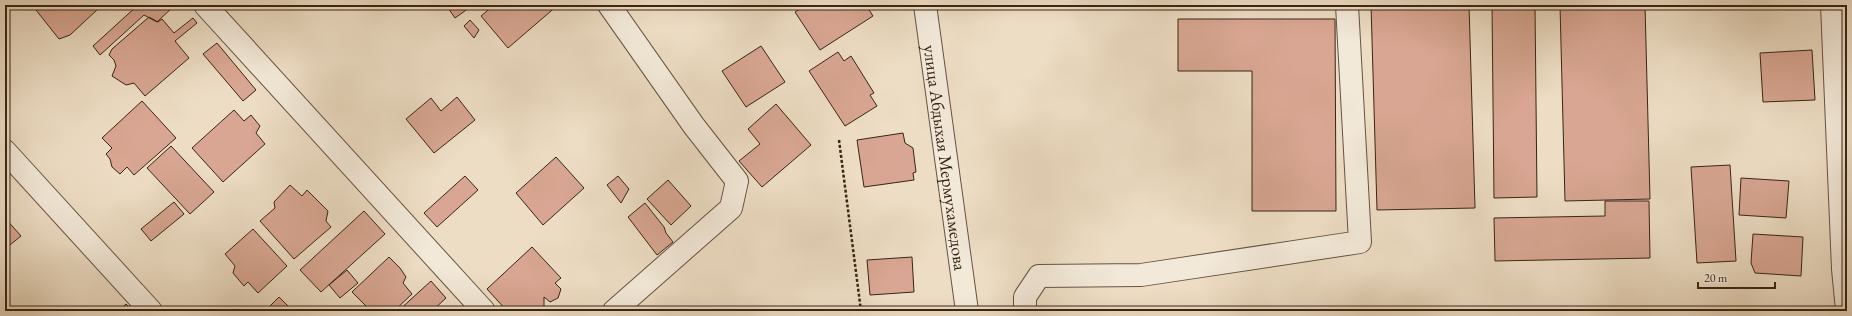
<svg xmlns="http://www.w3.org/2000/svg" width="1852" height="316" font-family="'EB Garamond',serif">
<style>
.building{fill:#d8a692;stroke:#392515}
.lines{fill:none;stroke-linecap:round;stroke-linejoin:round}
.minor-casing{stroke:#665341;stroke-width:24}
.path{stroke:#392515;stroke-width:2.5;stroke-dasharray:3 2;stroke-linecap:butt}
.minor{stroke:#f3e9d9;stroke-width:22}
.labels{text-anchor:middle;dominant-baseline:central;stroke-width:4;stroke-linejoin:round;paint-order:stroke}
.street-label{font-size:18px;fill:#392515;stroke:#f3e9d9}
</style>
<rect width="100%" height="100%" fill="#edddc4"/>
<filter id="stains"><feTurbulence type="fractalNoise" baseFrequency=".005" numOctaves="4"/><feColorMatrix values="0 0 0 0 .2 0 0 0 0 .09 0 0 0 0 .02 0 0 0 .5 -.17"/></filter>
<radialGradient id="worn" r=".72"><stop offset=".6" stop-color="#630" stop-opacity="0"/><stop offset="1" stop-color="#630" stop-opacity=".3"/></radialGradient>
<path class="building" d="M32,5H97L98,9L70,35L59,39Z
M138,5H175L157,22L144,15L100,55L93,46Z
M446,5H467L469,8L455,18Z
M494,5H558L508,48L481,16Z
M807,5H866L873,16L820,50L795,12Z
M1371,5H1469L1475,208L1377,210Z
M1492,5H1535L1537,197L1494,198Z
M1560,5H1645L1650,199L1565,201Z
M149,17L158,22L162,19L174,33L193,18L197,23L175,41L189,58L145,96L134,83L126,85L112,76L116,66L114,60L109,55L112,49Z
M1178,19H1335L1336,211H1252V71H1178Z
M470,20L479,30L474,38L464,26Z
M217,43L256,90L243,101L203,54Z
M761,46L785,82L746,107L722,71Z
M1812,50L1815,100L1763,102L1760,53Z
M838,52L844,61L851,56L874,93L870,95L877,106L845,126L809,71Z
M457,97L475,120L434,153L406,119L431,98L441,111Z
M142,101L176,138L134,175L127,167L120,174L112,167L110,159L106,154L112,148L102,138Z
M776,104L811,145L762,187L739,161L760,144L748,129Z
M234,110L244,121L251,115L260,126L256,133L265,144L223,182L192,148Z
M903,133L905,143L913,148L916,172L913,173L914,180L864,187L857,140Z
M171,146L214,192L190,214L147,168Z
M556,157L584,188L543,225L516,193Z
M1730,165L1736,261L1697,263L1691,167Z
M465,176L478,190L437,227L424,213Z
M618,176L629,189L621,203L607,185Z
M1741,178L1789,181L1786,218L1739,215Z
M668,180L691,206L671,225L647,199Z
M290,185L302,196L307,190L328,211L326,221L331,227L294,259L260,221L275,208L274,202Z
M1605,201H1649L1650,258L1495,261L1494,218L1605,216Z
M174,202L184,214L151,241L141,229Z
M645,203L664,227L666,233L673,242L657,255L628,217Z
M364,211L385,234L321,292L300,270Z
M5,218L21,236L5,249Z
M253,229L287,266L258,293L248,282L244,286L233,273L235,266L225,254Z
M1753,234L1803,237L1801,276L1755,273L1751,263Z
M532,247L561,278L555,283L561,289L558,298L550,302L544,297V307L540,311H507L487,289Z
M389,257L400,268L406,277L403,283L412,294L394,311H371L352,292Z
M912,257L914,292L870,295L867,260Z
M347,270L358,283L340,298L329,285Z
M431,281L446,298L432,311H398Z
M279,297L293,311H265Z
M126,304L133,311H118Z"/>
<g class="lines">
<defs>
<g id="minor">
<path d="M205,5L484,311"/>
<path d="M609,5L694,126L737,181L731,208L614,311"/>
<path id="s1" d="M925,5L967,311"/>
<path d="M1832,5L1843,269L1847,310"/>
<path d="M5,151L151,311"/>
<path d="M1025,311V297L1039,276L1141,275L1360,242L1347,5"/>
</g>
</defs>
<use href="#minor" class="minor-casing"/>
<path class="path" d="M839,140L861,311"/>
<use href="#minor" class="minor"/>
</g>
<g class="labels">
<g class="street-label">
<text stroke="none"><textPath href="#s1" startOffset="154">улица Абдыхая Мермухамедова</textPath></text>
</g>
</g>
<rect width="1852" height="316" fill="none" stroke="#edddc4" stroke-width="20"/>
<rect x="6" y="6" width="1840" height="304" fill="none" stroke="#392515" stroke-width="2"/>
<rect x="10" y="10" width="1832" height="296" fill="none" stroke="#392515"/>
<path d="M1698 282v6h77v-6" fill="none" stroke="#392515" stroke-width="2"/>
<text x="1704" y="282" font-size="12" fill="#392515" stroke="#f3e9d9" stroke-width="3" paint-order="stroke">20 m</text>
<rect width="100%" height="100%" filter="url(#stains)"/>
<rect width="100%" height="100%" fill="url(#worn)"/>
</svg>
